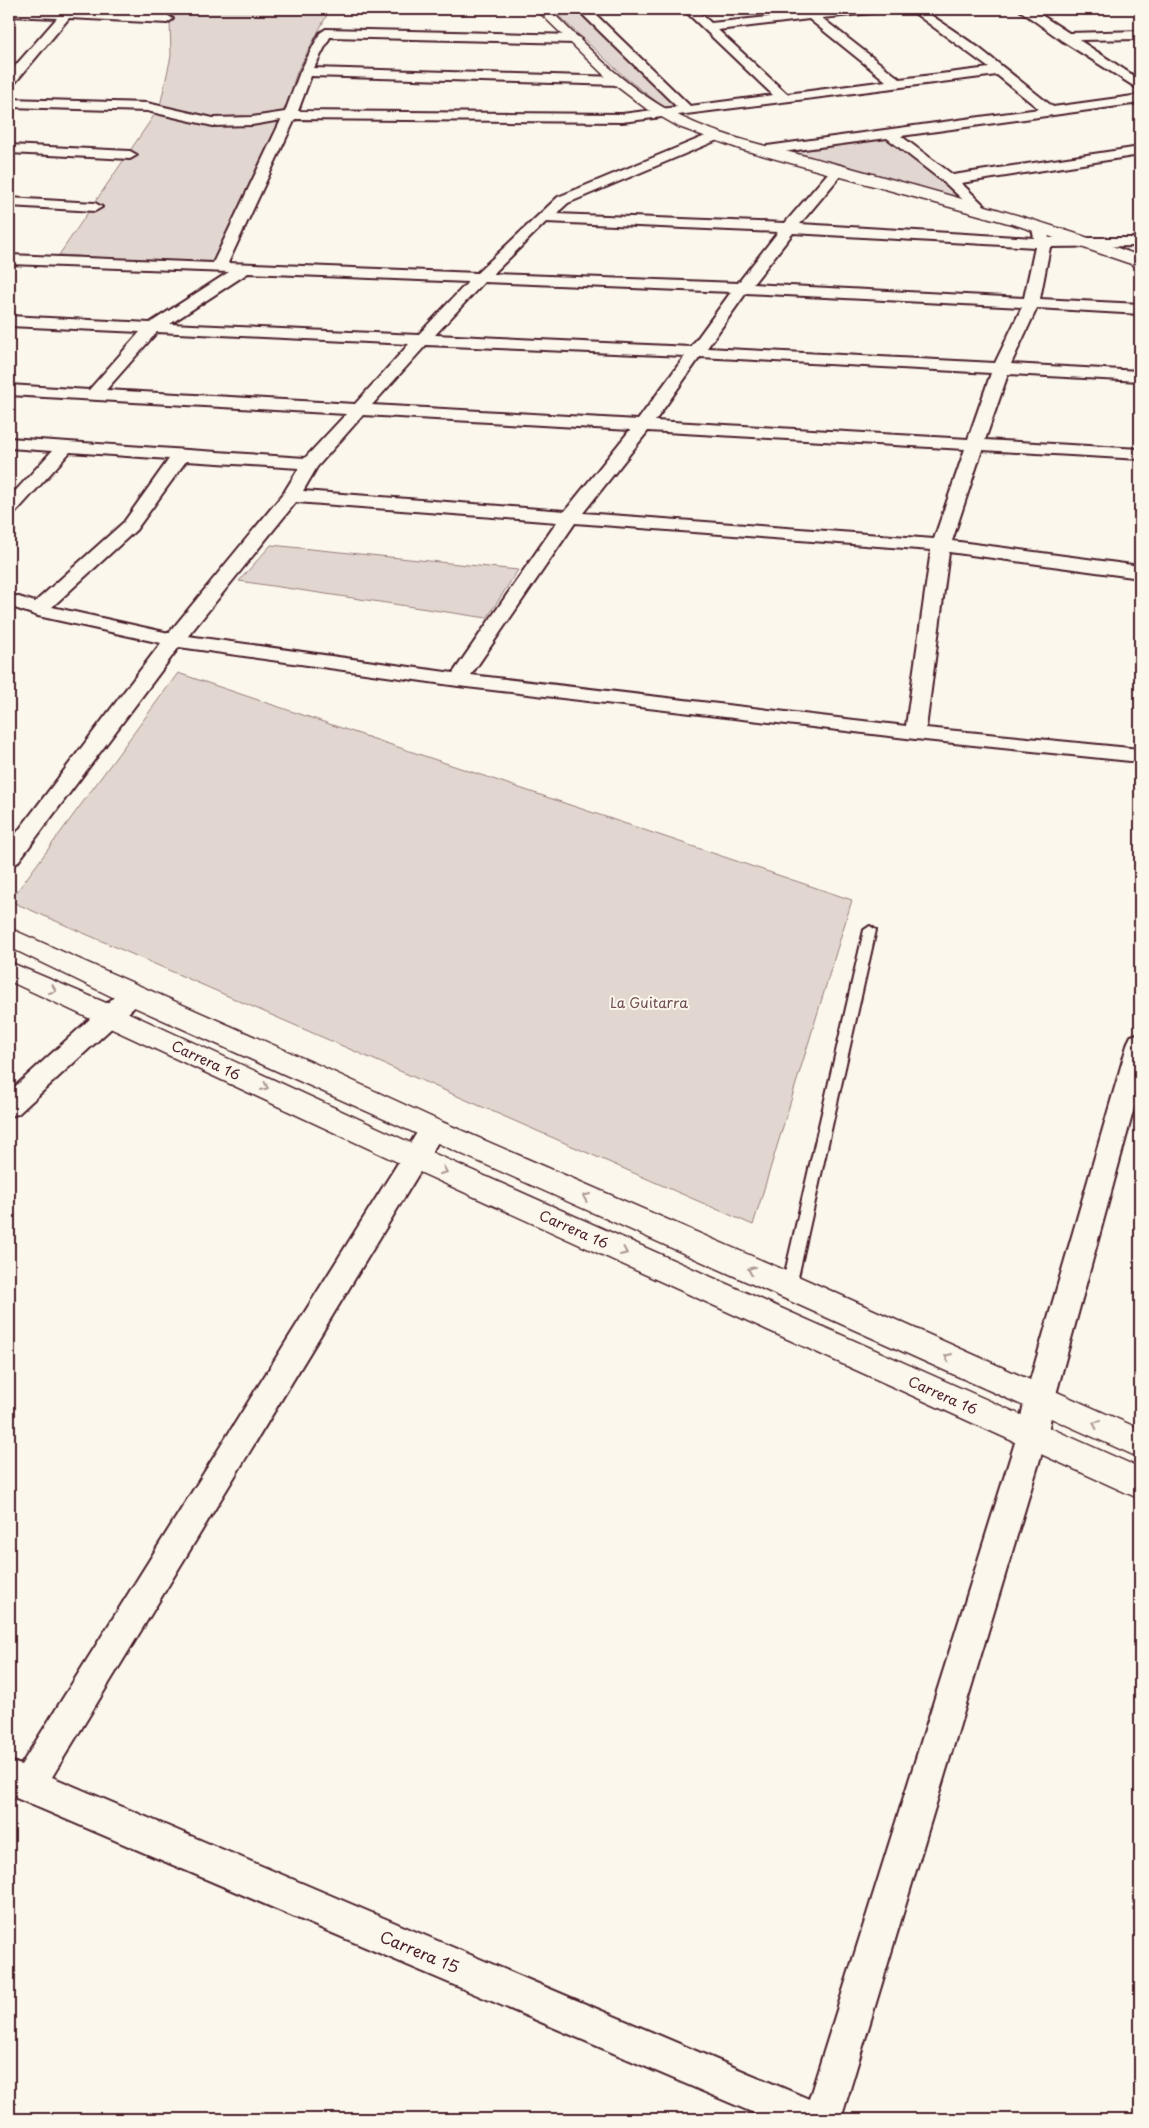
<svg xmlns="http://www.w3.org/2000/svg" width="1149" height="2128" font-family="'Playpen Sans',sans-serif">
<style>
.green{fill:#e2d7d0;stroke:#967b7e}
.lines{fill:none;stroke-linecap:round;stroke-linejoin:round}
.lane-casing{stroke:#4a1f2b;stroke-width:4}
.street-casing{stroke:#4a1f2b;stroke-width:4}
.secondary-casing{stroke:#4a1f2b;stroke-width:3}
.lane{fill:#fbf7ec;fill-rule:evenodd}
.street{fill:#fbf7ec;fill-rule:evenodd}
.secondary{fill:#fbf7ec;fill-rule:evenodd}
.oneway{stroke:#ab9695}
.labels{text-anchor:middle;dominant-baseline:central;stroke-width:4;stroke-linejoin:round;paint-order:stroke}
.park-label{font-size:14px;fill:#704d54;stroke:#fbf7ec}
.street-label{font-size:14px;fill:#4a1f2b;stroke:#fbf7ec}
.near-street-label{font-size:16px;fill:#4a1f2b;stroke:#fbf7ec}
</style>
<rect width="100%" height="100%" fill="#fbf7ec"/>
<filter id="ink" filterUnits="userSpaceOnUse"><feTurbulence type="fractalNoise" baseFrequency=".02" numOctaves="2"/><feDisplacementMap in="SourceGraphic" scale="10" xChannelSelector="R" yChannelSelector="G"/><feConvolveMatrix kernelMatrix="1 2 1 2 8 2 1 2 1" color-interpolation-filters="sRGB"/></filter>
<g filter="url(#ink)">
<path class="green" d="M178,9H330L297,72L284,112L251,118L216,119L160,106L171,56L170,21Z
M551,9H579L682,109L669,111L627,79Z
M155,114L210,126L253,124L282,120L211,264L59,255Z
M886,136L964,199L784,150Z
M271,545L518,570L487,618L239,581Z
M178,673L852,900L753,1225L10,901Z"/>
<g class="lines">
<defs>
<path id="lane" d="M870,926L876,930L796,1286L794,1290L789,1292L784,1290L782,1286L864,930Z"/>
<path id="street" d="M9,9L63,11L65,9H77L75,11L167,15L173,19L167,23L69,18L14,84L9,85V73L57,18L9,16Z
M577,9H590L690,106L773,95L683,9H696L711,23L842,9H878L872,13L822,18L900,79L989,68L909,9H922L979,48L1053,107L1140,95V103L901,136L953,175L1140,147V155L961,183L987,208L980,212L975,211L945,183L887,138L767,154L760,150L767,146L1039,109L997,75L622,122L295,119L228,263L477,273L558,197L715,132L720,133L722,136L720,139L568,203L556,214L785,223L834,166L839,165L846,169L800,224L1034,238L1032,228L1039,224L1046,228L1049,238H1140V246L1050,247L1040,299L1140,304V314L1037,308L1011,364L1140,371V381L1008,374L985,440L1140,449V459L982,450L952,541L1140,566V578L949,552L926,728L1140,749V762L915,739L458,686L179,647L17,863L9,865V843L161,643L38,616L9,606V594L35,602L124,522L169,459L70,452L15,513L9,514V498L52,451L9,448V438L305,458L346,414L9,395V385L89,390L140,332L9,326V316L150,323L229,272L9,264V255L213,263L281,120L252,125L213,126L147,111L9,107V99L147,103L213,118L252,117L285,112L300,72L320,33L326,29L575,35L581,39L575,43L330,37L314,68L619,77L625,81L619,85L311,76L298,111L622,114L677,107ZM809,19L886,81L787,94L718,30ZM546,222L778,232L738,283L493,274ZM793,233L1035,247L1024,298L753,284ZM248,273L468,282L418,335L170,324ZM484,282L731,292L691,347L435,335ZM746,293L1022,307L995,363L707,348ZM157,332L409,344L355,404L106,390ZM426,345L685,356L638,420L372,405ZM700,357L991,373L968,439L655,421ZM363,415L630,430L565,511L303,491L317,467ZM648,431L965,449L934,539L583,513ZM186,461L299,468L283,494L169,633L52,607L136,530ZM296,502L557,522L453,673L188,636ZM575,523L931,550L906,726L471,675Z
M1018,9H1032L1069,33L1140,31V39L1079,40L1140,80V90L1061,40Z
M9,145L130,151L137,155L130,159L9,153Z
M9,198L95,203L102,207L95,211L9,206Z
M132,986L141,989L144,995L141,1001L18,1114L9,1116V1092L123,989Z
M1140,1033V1086L1055,1398L1047,1436L841,2119H768L9,1795V1761L21,1765L423,1123L432,1120L441,1123L445,1130L441,1137L52,1777L809,2099L1017,1436L1025,1398L1128,1042L1131,1036Z"/>
<path id="secondary" d="M536,9H549C586,46 624,86 670,111C723,140 783,149 840,165C941,193 1042,220 1140,256V267L1019,226L740,149L679,127L644,107L611,82Z
M9,928L314,1063L442,1122L800,1277L1140,1429V1458L123,1002L9,947Z
M9,962L118,1008L424,1149L1140,1468V1499L404,1165L9,981Z"/>
</defs>
<use href="#lane" class="lane-casing"/>
<use href="#street" class="street-casing"/>
<use href="#secondary" class="secondary-casing"/>
<use href="#lane" class="lane"/>
<use href="#street" class="street"/>
<use href="#secondary" class="secondary"/>
</g>
<defs><path id="oneway-chevron" d="M-2-3.5L2.5 0L-2 3.5" fill="none" stroke-width="1.6" stroke-linecap="round" stroke-linejoin="round" transform="scale(1.25)"/></defs>
<g class="oneway">
<use href="#oneway-chevron" transform="translate(53 990) rotate(24)"/>
<use href="#oneway-chevron" transform="translate(265 1087) rotate(25)"/>
<use href="#oneway-chevron" transform="translate(444 1171) rotate(24)"/>
<use href="#oneway-chevron" transform="translate(586 1197) rotate(-156)"/>
<use href="#oneway-chevron" transform="translate(624 1252) rotate(24)"/>
<use href="#oneway-chevron" transform="translate(751 1270) rotate(-156)"/>
<use href="#oneway-chevron" transform="translate(948 1357) rotate(-156)"/>
<use href="#oneway-chevron" transform="translate(1096 1424) rotate(-155)"/>
</g>
</g>
<g class="labels">
<g class="park-label">
<text x="649" y="1002">La Guitarra</text>
</g>
<g class="street-label">
<text transform="translate(206 1060) rotate(25)">Carrera 16</text>
<text transform="translate(574 1229) rotate(24)">Carrera 16</text>
<text transform="translate(943 1395) rotate(24)">Carrera 16</text>
</g>
<g class="near-street-label">
<text transform="translate(420 1951) rotate(23)">Carrera 15</text>
</g>
</g>
<rect width="1149" height="2128" fill="none" stroke="#fbf7ec" stroke-width="30"/>
<rect x="15" y="15" width="1119" height="2098" fill="none" stroke="#4a1f2b" stroke-width="2" filter="url(#ink)"/>
</svg>
